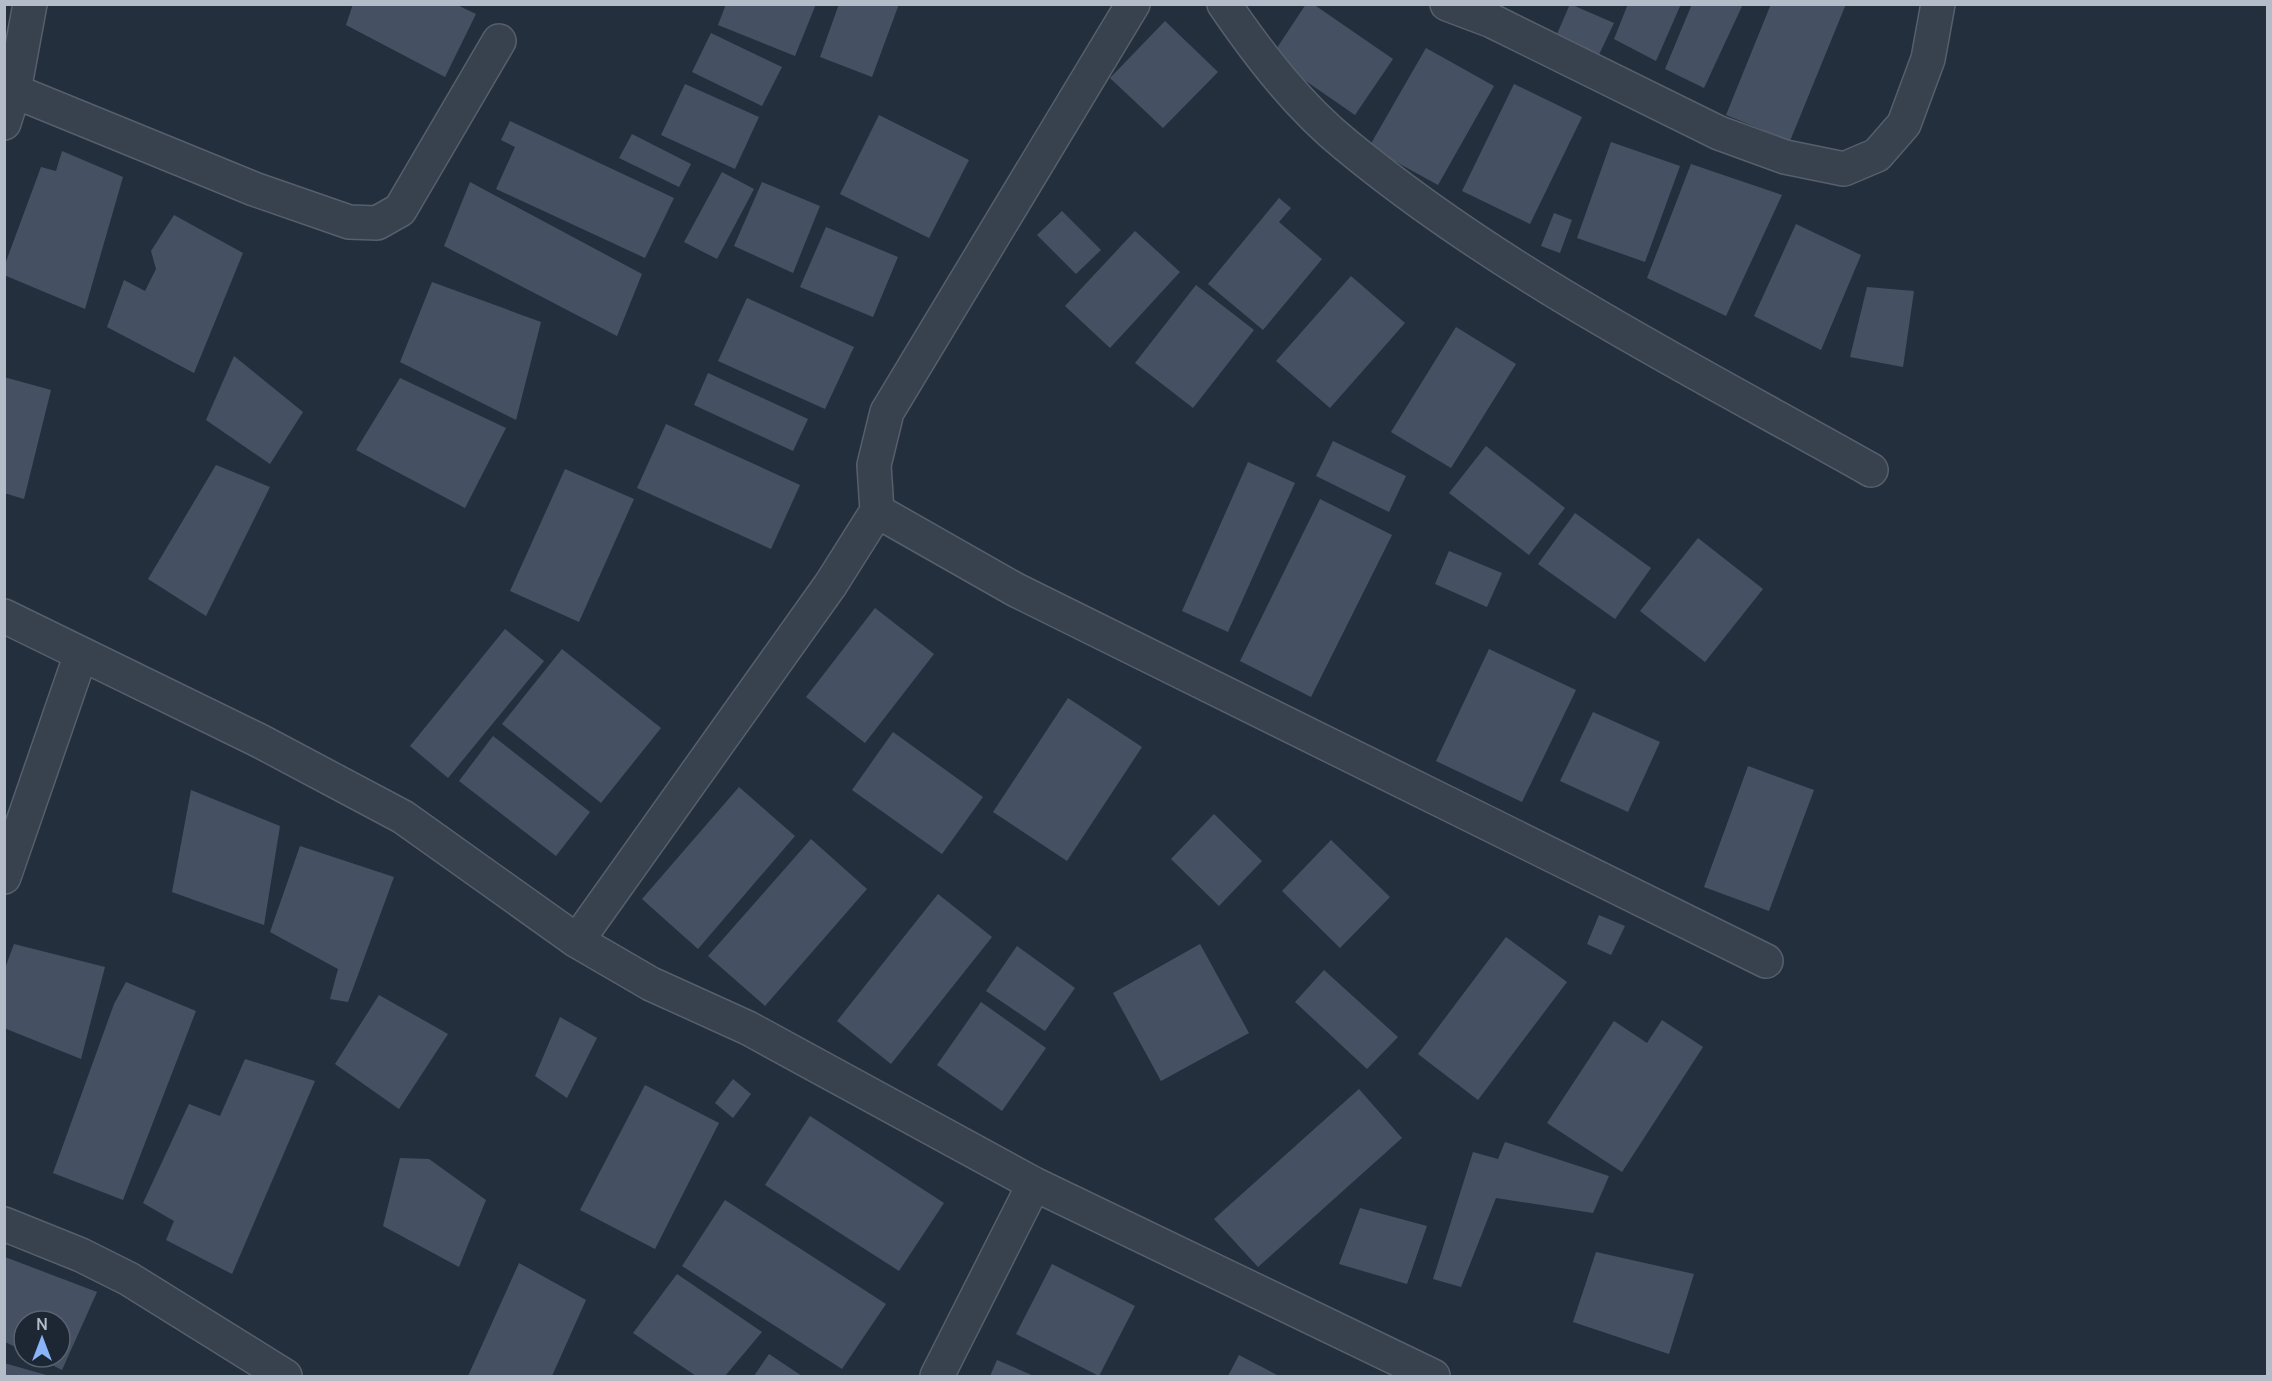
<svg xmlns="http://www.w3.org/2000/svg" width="2272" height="1381" font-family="Manrope,sans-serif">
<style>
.building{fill:#455162}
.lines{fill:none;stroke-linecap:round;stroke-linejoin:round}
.street-casing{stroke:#565f6c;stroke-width:36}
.street{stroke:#38414e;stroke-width:33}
</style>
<rect width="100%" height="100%" fill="#242f3e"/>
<path class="building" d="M353,4H455L476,14L445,77L346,25Z
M726,4H816L795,56L718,25Z
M839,4H899L872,77L820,57Z
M1306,4H1313L1393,59L1355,115L1271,57Z
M1570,4L1614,23L1596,61L1554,41Z
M1628,4H1681L1656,61L1614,39Z
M1692,4H1743L1704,88L1665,69Z
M1771,4H1846L1790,141L1726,115Z
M1165,21L1218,72L1163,128L1110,78Z
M711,33L782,67L762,106L692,72Z
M1426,48L1494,86L1438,185L1369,147Z
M685,84L759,117L735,169L661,135Z
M1514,84L1582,117L1530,224L1462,191Z
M879,115L969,160L929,238L840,194Z
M510,121L674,198L645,258L496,189L515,147L501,140Z
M632,134L691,164L679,187L619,158Z
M1611,142L1680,166L1645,262L1577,238Z
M62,151L123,177L85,309L4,275V267L41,167L56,171Z
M1691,164L1782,195L1726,316L1647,278Z
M722,172L754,189L717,259L684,242Z
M470,182L642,274L617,336L444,246Z
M762,182L820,206L793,273L734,246Z
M1279,198L1291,208L1279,222L1322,259L1263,330L1208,284Z
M1062,211L1101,250L1076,274L1037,235Z
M1554,213L1572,220L1560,253L1541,246Z
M174,215L243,253L194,373L107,327L124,280L145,291L156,269L151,251Z
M1796,224L1861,255L1821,350L1754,316Z
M826,227L898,257L873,317L800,287Z
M1135,231L1180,272L1110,348L1065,306Z
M1351,276L1405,323L1330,408L1276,361Z
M432,282L541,322L516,420L400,362Z
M1196,285L1254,330L1193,408L1135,363Z
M1867,287L1914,291L1903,367L1850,357Z
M747,298L854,347L825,409L718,361Z
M1456,327L1516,364L1451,468L1391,432Z
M234,356L303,412L270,464L206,420Z
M708,373L808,419L793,451L694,405Z
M4,377L51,390L24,499L4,493Z
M400,378L506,428L465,508L356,450Z
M666,424L800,485L771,549L637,488Z
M1333,441L1406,476L1389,512L1316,476Z
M1486,446L1565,508L1529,555L1449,493Z
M1248,462L1295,483L1228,632L1182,611Z
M216,465L270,487L206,616L148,579Z
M565,469L634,499L579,622L510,591Z
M1320,499L1392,535L1311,697L1240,661Z
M1575,513L1651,568L1615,619L1538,564Z
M1698,538L1763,589L1705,662L1640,611Z
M1449,551L1502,573L1487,607L1435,584Z
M875,608L934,654L865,743L806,697Z
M505,629L544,661L448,778L410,746Z
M562,649L661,728L601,803L502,724Z
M1489,649L1576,690L1522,802L1436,761Z
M1068,698L1142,747L1067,861L993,812Z
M1593,712L1660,742L1628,812L1560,781Z
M893,732L983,797L942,854L852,790Z
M493,736L590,812L556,856L459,781Z
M1748,766L1814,790L1769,911L1704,887Z
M739,787L795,836L698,949L642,899Z
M191,790L280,826L264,925L172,892Z
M1214,814L1262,861L1219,906L1171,859Z
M811,839L867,889L765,1006L708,956Z
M1331,840L1390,897L1340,948L1282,891Z
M300,846L394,877L348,1002L330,999L338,969L270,932Z
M938,894L992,937L891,1064L837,1021Z
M1599,915L1625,926L1611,955L1587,944Z
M1506,937L1567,982L1478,1100L1418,1054Z
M14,944L105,967L81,1059L4,1028V971Z
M1200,944L1249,1033L1161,1081L1113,993Z
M1017,946L1075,988L1045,1031L986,991Z
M1324,970L1398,1037L1367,1069L1295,1002Z
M126,982L196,1011L123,1200L53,1173L114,1004Z
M379,995L448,1034L399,1109L335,1064Z
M981,1002L1046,1048L1002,1111L937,1065Z
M560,1017L597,1038L567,1098L535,1076Z
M1662,1020L1703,1047L1622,1172L1547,1123L1614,1021L1647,1043Z
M245,1059L315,1081L232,1274L166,1240L174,1221L143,1203L189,1104L220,1116Z
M733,1079L751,1094L733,1118L715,1103Z
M645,1085L719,1123L655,1249L580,1210Z
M1359,1089L1402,1138L1258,1267L1214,1219Z
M810,1116L944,1203L899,1271L765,1185Z
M1505,1142L1609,1176L1593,1213L1496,1198L1461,1287L1433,1279L1473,1152L1498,1159Z
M400,1158L429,1159L486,1200L459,1267L383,1226Z
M725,1200L886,1304L842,1369L682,1266Z
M1360,1208L1427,1226L1407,1284L1339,1264Z
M1596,1252L1694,1274L1669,1354L1573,1322Z
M5,1257L97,1292L62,1370L36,1357H60V1321H24V1351L5,1342Z
M519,1263L586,1300L552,1376H468Z
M1052,1264L1135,1306L1099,1376L1016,1334Z
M677,1274L762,1332L725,1376H696L633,1333Z
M769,1354L802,1376H754Z
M1239,1355L1279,1376H1228Z
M997,1360L1034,1376H990Z
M4,1363L50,1376H4Z"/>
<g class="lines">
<defs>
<path id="street" d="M1224,4C1259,55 1298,106 1346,145C1503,275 1694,370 1871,470
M1447,4L1492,21L1719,133L1785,157L1844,169L1877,155L1904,124L1928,59L1938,4
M14,91L254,189L349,222L377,223L400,210L499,41
M4,123L14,91L30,4
M877,511L1016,590L1766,961
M4,616L260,741L403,817L577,941L651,984L748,1028L1034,1184L1433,1376
M4,877L81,654
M577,941L831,584L877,511L874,465L887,412L1133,4
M4,1224L81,1255L129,1279L285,1376
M937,1376L1034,1184"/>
</defs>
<use href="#street" class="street-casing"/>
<use href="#street" class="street"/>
</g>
<rect width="2272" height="1381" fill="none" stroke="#b4bcc9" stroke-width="12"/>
<g transform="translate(42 1339)"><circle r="28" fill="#1d2633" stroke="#59626f" stroke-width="1.5"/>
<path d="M0-4.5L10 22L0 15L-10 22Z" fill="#8ab4f8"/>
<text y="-9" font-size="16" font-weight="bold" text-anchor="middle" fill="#b4bcc9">N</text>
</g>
</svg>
